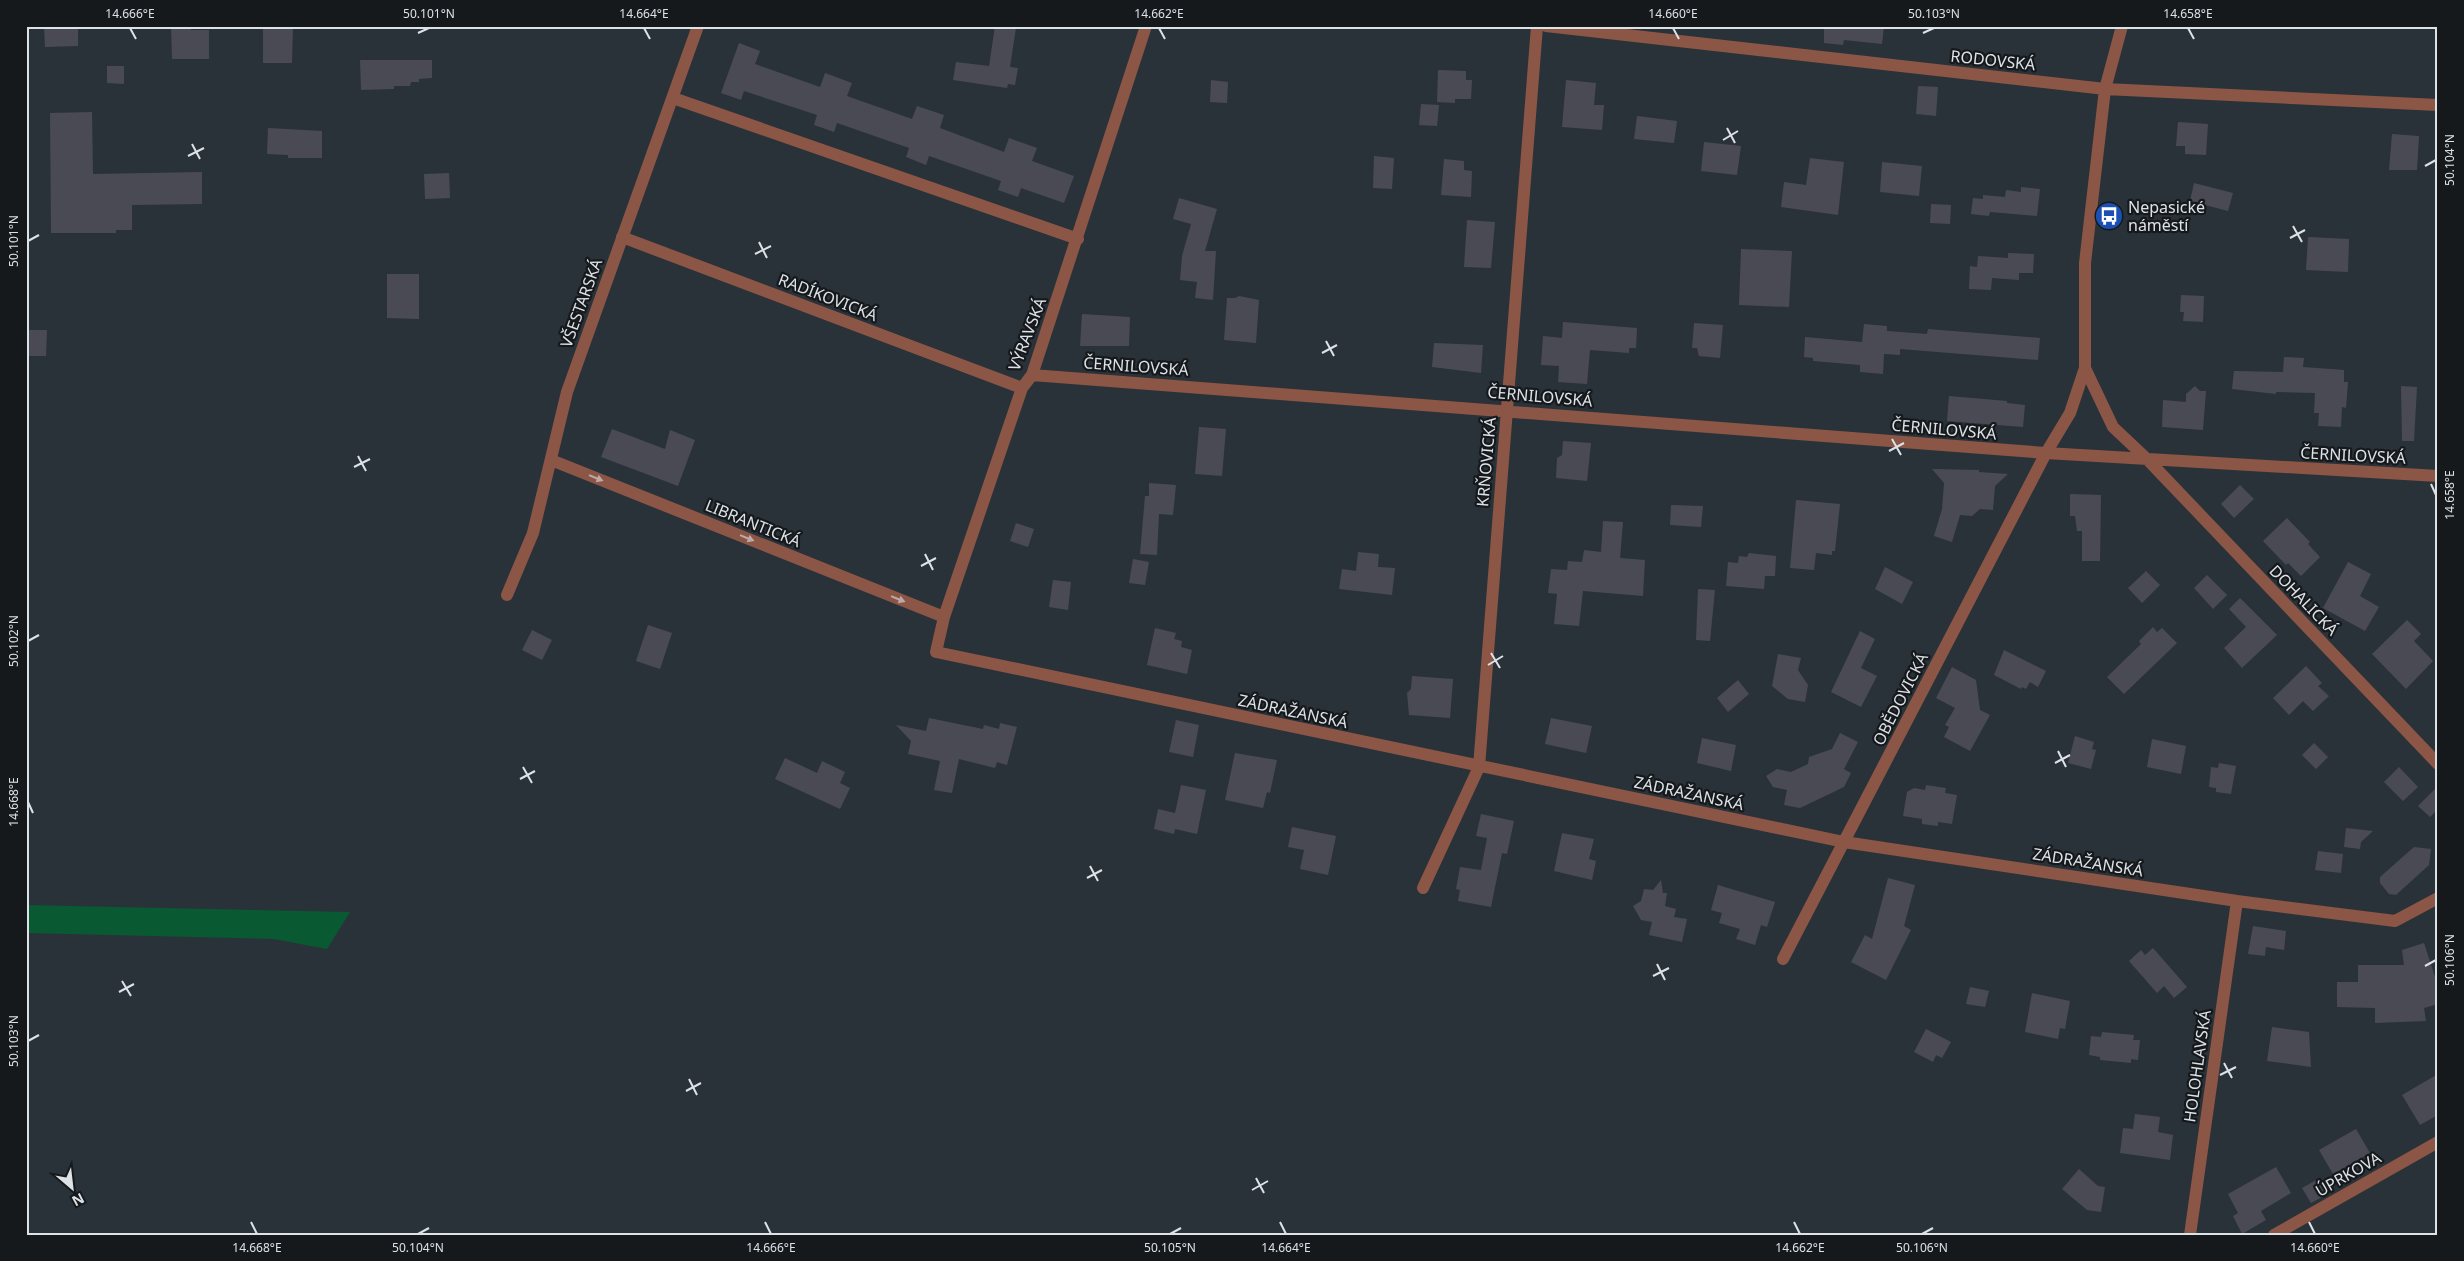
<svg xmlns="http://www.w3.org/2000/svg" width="2464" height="1261" font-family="'Noto Sans',sans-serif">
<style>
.green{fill:#095933}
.building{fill:#4a4a55}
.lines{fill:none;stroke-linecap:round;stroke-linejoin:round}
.street{stroke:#8c5646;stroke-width:12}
.oneway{fill:#bdaaa7}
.ticks{fill:none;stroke:#dde2e7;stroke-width:2}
.labels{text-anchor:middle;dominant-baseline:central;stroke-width:4.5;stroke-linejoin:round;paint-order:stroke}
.street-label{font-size:16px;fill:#dde2e7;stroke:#15191c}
.poi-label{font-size:16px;fill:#dde2e7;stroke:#15191c;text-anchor:start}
.neatline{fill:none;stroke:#dde2e7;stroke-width:2}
.ticks-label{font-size:12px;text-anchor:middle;fill:#dde2e7}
</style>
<rect width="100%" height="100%" fill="#2a3239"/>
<path class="green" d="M26,905L350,912L327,949L274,939L26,933Z"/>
<path class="building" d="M44,26H78V46L45,47Z
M171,26H191V30H209V59H172Z
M263,26H293L292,63H263Z
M995,26L1016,28L1010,67L1018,68L1015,85L1008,84L1007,88L953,80L956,62L989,66Z
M1824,26H1884L1882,44L1844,40L1843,45L1824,43Z
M739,43L760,51L755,64L820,87L825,73L852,83L847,96L912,119L917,106L944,115L940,128L1004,152L1009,138L1037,148L1032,161L1074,176L1064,203L1021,188L1018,197L998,190L1001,181L929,156L926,165L906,157L909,148L837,123L834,132L814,125L817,115L744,91L741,100L721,93Z
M360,60H432V78L419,79V82H411L410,86H394V89L361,90Z
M107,66H124V84L107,83Z
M1438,70L1466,71V80H1472L1471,99H1455V103L1437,102Z
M1211,80L1228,82L1227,103L1210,102Z
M1566,80L1596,83L1594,105H1604L1602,130L1562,127Z
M1918,86L1938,87L1936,116L1916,114Z
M1421,104L1439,105L1437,126L1419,125Z
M92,112L93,174L202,172V204L132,205V230H116V233H51L50,113Z
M1637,116L1677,121L1674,143L1634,139Z
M2178,122L2208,124L2206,155L2185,154V146H2176Z
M268,128L322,131V158H288V155L267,154Z
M2392,134L2419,136L2417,170H2389Z
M1704,142L1741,146L1737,175L1701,171Z
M1374,156L1394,158L1392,189L1373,188Z
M1810,158L1844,162L1838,215L1781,207L1784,182L1806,185Z
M1444,159L1464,161V170L1472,171L1471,197L1441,195Z
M1882,162L1922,166L1919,196L1880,192Z
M449,173L450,198L425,199L424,174Z
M2194,183L2233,193L2228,211L2190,201Z
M2021,187L2040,189L2037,216L1990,212L1989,216L1971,214L1973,198L1983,199V195L2005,197L2006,190L2021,192Z
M1179,198L1217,209L1205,251H1216L1213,300L1195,298L1197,282L1180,280L1182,256L1191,224L1173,219Z
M1931,204L1951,205L1950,224L1930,223Z
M1467,220L1495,222L1491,268L1464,267Z
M2308,237L2349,239L2348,272L2306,270Z
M1741,249L1792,251L1789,307L1739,305Z
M2008,253L2034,254L2033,273H2019V280L1992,278L1991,290L1969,289L1970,266L1977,267L1978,256L2008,258Z
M387,274H419V319L387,318Z
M2181,295L2204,296L2203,322L2183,321L2184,312H2180Z
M1239,296L1259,300L1256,343L1224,340L1227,298H1235Z
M1082,314L1130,317L1129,346H1080Z
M1563,322L1637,328L1636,348H1629V353L1590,350L1587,384L1558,382L1559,366L1541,365L1543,336L1562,338Z
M1694,323L1723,325L1720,358L1699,356L1697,348H1692Z
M1864,324L1887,326V331L1927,334L1928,329L2040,338L2038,360L1900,349V355L1884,354L1883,374L1860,372V365L1813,361V358L1804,357L1805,337L1862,342Z
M27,330H47L46,356H26Z
M1434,343L1483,345L1481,373L1432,367Z
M2284,357L2304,358L2303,367L2344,370V382H2348L2346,408L2342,407L2341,427L2318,426L2319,413H2314L2315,393L2276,392V394L2232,389L2234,371L2283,372Z
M2195,386L2200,391H2206L2203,430L2162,427L2163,400L2186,402V394Z
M2401,386L2417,387L2414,441H2402Z
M1949,396L2007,401V403L2025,405L2023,427L1947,421Z
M1199,427L1226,429L1222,476L1195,474Z
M612,429L665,449L670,430L695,440L678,486L601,457Z
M1563,441L1591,443L1587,481L1556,478L1557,458L1562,455Z
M1932,469L1979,470V472L2008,474L1995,486L1993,510L1980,509L1972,516L1960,515L1952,542L1934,536L1942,509L1944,483Z
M1149,483L1176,485L1173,515L1159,514L1157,555L1140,554L1145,496H1149Z
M2240,485L2254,499L2234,518L2221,504Z
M2070,494L2101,495L2100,561H2082V531H2077L2075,516H2070Z
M1796,500L1840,504L1835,551H1832V555L1816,553L1814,570L1790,568Z
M1671,505L1703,506L1701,527L1670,525Z
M2287,518L2310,542L2308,544L2320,557L2301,576L2288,563L2286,565L2263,541Z
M1603,521L1623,522L1620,558L1645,560L1643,596L1583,591L1579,626L1554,624L1557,594L1548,593L1551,569L1567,570L1568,561L1582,562L1584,550L1601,552Z
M1016,523L1034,529L1028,547L1010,541Z
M1358,552L1379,554L1378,567L1395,568L1392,595L1339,589L1342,569L1356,571Z
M1749,553L1776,556L1775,576H1765L1764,589L1726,586L1728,562L1738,563L1739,556L1747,557Z
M1133,559L1149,562L1145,585L1129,583Z
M2348,562L2371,574L2360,596L2379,607L2365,631L2323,608Z
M1885,567L1913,582L1902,604L1875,589Z
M2146,571L2160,585L2142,603L2128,588Z
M2207,575L2227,595L2213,609L2194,588Z
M1053,580L1071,582L1068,610L1049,607Z
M1698,589L1715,590L1710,641L1696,640Z
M2240,598L2277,635L2242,668L2224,648L2246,627L2229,609Z
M2407,620L2421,634L2414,641L2433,661L2406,689L2372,654Z
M648,625L672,633L660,669L636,661Z
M2153,627L2157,632L2162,628L2177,643L2124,694L2107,677L2141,644L2139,641Z
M1155,628L1176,633L1174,639L1182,641L1181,647L1192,650L1187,674L1147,665Z
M532,630L552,640L542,660L522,650Z
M1860,631L1875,639L1861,668L1877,676L1861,707L1831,692Z
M2004,650L2046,671L2038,687L2030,682L2026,689L2022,687L2021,689L1994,675Z
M1778,654L1801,658L1798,670L1808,685L1805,702L1788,699L1772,686Z
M2306,666L2322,683L2318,686L2329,696L2313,711L2303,701L2289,715L2273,698Z
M1952,667L1976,680L1980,710L1990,715L1970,751L1944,737L1949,727L1945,725L1955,708L1936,698Z
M1412,676L1453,679L1450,718L1409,715L1407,693L1411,689Z
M1738,680L1749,694L1728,712L1717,698Z
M929,718L983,729L984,725L999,729L1000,723L1017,727L1007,765L997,762L995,768L959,759L952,793L934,790L940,761L908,754L911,741L896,725L926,731Z
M1551,718L1592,726L1586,753L1545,744Z
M1176,720L1199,725L1193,757L1169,752Z
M1840,733L1858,742L1844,769L1851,773L1844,787L1800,808L1784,805L1787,790L1773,787L1766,776L1777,769L1791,772L1808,764L1809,757L1832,749Z
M2075,736L2094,742L2092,749L2096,750L2091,769L2068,763Z
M1702,738L1736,745L1731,771L1697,763Z
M2152,739L2186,746L2181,774L2147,767Z
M2314,743L2328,757L2316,769L2302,755Z
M1235,753L1277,760L1270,793L1267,792L1263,808L1225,800Z
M785,758L817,773L822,761L845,772L840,783L850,788L840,809L775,779Z
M2219,763L2236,766L2231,794L2216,792V788L2209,787L2211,767L2218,768Z
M2399,767L2418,787L2403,801L2384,782Z
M1181,785L1206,790L1197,834L1175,829L1174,834L1154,829L1158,809L1175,813Z
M1926,785L1946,788L1945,793L1957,795L1952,824L1938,822V826L1922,824V819L1903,816L1907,792L1914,788L1925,790Z
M2438,786V809L2430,817L2418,806Z
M1481,814L1514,821L1507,854L1502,853L1491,907L1458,901L1460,890L1456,889L1460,867L1481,870L1487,838L1476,836Z
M1292,827L1336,836L1328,875L1300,869L1304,850L1288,847Z
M2346,828L2373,831L2361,842L2360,849L2344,847Z
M1562,833L1594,839L1589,859L1596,861L1592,880L1554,871Z
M2414,847L2431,849L2429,865L2396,895L2389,894L2380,883V877Z
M2318,851L2343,854L2341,873L2315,870Z
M1888,878L1915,885L1904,926L1911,930L1886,980L1851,962L1865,935L1872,939Z
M1661,880L1663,893H1667L1665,906L1676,909L1674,917L1687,919L1682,942L1649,935L1652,922L1641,920L1633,906L1641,901L1644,889L1653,890Z
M1718,885L1775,902L1767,927L1761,925L1755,945L1736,939L1740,929L1719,923L1722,913L1711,910Z
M2253,926L2286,931L2284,950L2266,947L2265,956L2248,954Z
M2424,943L2438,986V1004L2424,1008L2426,1021L2375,1023V1008L2337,1007V982H2358V965H2404L2402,950Z
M2153,948L2187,987L2174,998L2164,986L2157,993L2129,961L2141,950L2145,955Z
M1970,987L1989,991L1985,1007L1966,1004Z
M2032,993L2070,1001L2065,1029L2060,1028L2058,1039L2025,1032Z
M2272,1027L2309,1032L2311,1067L2267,1061Z
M1926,1029L1951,1042L1942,1058L1936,1055L1933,1062L1914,1052Z
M2102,1032L2134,1035L2133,1040H2140L2138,1060L2131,1059V1063L2100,1060V1057L2089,1055L2091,1036L2101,1037Z
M2438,1074V1115L2420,1125L2402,1095Z
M2135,1114L2160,1117L2158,1132L2173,1135L2170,1160L2120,1153L2123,1128L2133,1129Z
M2356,1129L2370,1153L2333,1174L2319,1150Z
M2276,1167L2291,1193L2261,1211L2266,1220L2242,1234L2233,1216L2238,1213L2228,1194Z
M2079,1169L2098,1186L2105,1187L2101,1212L2087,1210L2062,1189Z
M2318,1179L2326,1195L2311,1203L2302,1188Z"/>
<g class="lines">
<path class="street" d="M1146,26L1032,375L1022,388L944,617L936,652L1844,842L2237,901L2395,921L2438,898
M1546,26L2105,89L2438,105
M673,98L1078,239
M622,237L1022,388
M2085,368L2113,427L2147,459L2438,764
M1032,375L2046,453L2438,476
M551,460L944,617
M507,595L533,533L567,392L698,26
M1423,888L1479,767L1537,26
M1783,959L2046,453L2070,413L2085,368V263L2105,89L2122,26
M2190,1235L2237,901
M2274,1235L2438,1142"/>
</g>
<defs><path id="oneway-solid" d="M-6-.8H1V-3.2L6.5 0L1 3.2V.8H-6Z" transform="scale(1.25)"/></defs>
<g class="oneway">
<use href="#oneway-solid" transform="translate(596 478) rotate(22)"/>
<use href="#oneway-solid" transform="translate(747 538) rotate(22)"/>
<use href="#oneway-solid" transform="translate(898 599) rotate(22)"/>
</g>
<path class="ticks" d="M130,28L136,39M644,28L650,39M1159,28L1165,39M1673,28L1679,39M2188,28L2194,39M418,33L429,28M1923,33L1934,28M1727,128L1735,143M1723,140L1738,131M192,144L200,159M188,156L204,148M2425,166L2436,160M2293,226L2302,242M2290,238L2305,230M28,241L39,235M759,242L767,258M755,254L771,246M1326,341L1334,356M1322,353L1337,345M1892,439L1901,455M1889,451L1904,443M358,456L366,471M354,467L370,459M2431,484L2436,495M925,554L933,570M921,566L936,558M28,641L39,635M1491,653L1500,668M1488,665L1503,656M2058,751L2066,767M2055,763L2070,755M523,767L532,783M520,779L535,771M28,802L33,813M1090,866L1098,881M1087,878L1102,870M1657,964L1665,980M2425,966L2436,960M1653,976L1669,968M122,981L131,996M119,992L134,984M28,1041L39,1035M2224,1063L2232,1078M2220,1075L2236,1067M689,1079L697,1095M686,1091L701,1083M1256,1178L1264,1193M1252,1190L1268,1181M251,1222L257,1234M765,1222L771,1234M1280,1222L1286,1234M1794,1222L1800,1234M2309,1222L2315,1234M418,1234L429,1228M1170,1234L1181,1228M1922,1234L1933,1228"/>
<defs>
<symbol id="bus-disc" viewBox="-11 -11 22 22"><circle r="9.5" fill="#1a4fb4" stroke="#15191c"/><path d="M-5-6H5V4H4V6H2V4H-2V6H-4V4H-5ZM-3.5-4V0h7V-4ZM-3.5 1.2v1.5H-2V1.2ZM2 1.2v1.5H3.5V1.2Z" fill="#fff"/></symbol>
</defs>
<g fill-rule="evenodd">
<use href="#bus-disc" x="2093" y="200" width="32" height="32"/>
</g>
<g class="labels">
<g class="street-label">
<text transform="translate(1993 60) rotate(6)">RODOVSKÁ</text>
<text transform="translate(828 297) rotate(21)">RADÍKOVICKÁ</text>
<text transform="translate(581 303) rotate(-70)">VŠESTARSKÁ</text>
<text transform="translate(1027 334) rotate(-69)">VÝRAVSKÁ</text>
<text transform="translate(1136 366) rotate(4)">ČERNILOVSKÁ</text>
<text transform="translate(1540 396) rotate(5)">ČERNILOVSKÁ</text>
<text transform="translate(1944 429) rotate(5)">ČERNILOVSKÁ</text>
<text transform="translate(2353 455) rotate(3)">ČERNILOVSKÁ</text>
<text transform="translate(1486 462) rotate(-85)">KRŇOVICKÁ</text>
<text transform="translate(753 523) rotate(22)">LIBRANTICKÁ</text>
<text transform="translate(2304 600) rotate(46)">DOHALICKÁ</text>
<text transform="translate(1900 699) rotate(-63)">OBĚDOVICKÁ</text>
<text transform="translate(1293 711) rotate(12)">ZÁDRAŽANSKÁ</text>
<text transform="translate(1689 793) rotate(12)">ZÁDRAŽANSKÁ</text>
<text transform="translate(2088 862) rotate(9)">ZÁDRAŽANSKÁ</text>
<text transform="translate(2197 1066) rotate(-82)">HOLOHLAVSKÁ</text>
<text transform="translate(2348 1174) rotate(-30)">ÚPRKOVA</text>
</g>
<g class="poi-label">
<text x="2128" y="207">Nepasické<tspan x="2128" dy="18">náměstí</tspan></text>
</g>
</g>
<rect width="2464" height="1261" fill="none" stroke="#15191c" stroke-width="55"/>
<g transform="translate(72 1188) rotate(152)" stroke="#15191c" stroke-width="4" paint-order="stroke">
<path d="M0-4L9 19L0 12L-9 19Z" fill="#dde2e7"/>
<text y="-8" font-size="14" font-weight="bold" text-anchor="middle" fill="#dde2e7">N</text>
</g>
<rect x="28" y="28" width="2408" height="1206" class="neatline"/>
<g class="ticks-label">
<text x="130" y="18">14.666°E</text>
<text x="429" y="18">50.101°N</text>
<text x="644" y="18">14.664°E</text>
<text x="1159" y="18">14.662°E</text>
<text x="1673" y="18">14.660°E</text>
<text x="1934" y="18">50.103°N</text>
<text x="2188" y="18">14.658°E</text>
<text transform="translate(2450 160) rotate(-90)" y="4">50.104°N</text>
<text transform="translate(14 241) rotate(-90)" y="4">50.101°N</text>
<text transform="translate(2450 495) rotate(-90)" y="4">14.658°E</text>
<text transform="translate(14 641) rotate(-90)" y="4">50.102°N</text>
<text transform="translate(14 802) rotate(-90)" y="4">14.668°E</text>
<text transform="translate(2450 960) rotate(-90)" y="4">50.106°N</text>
<text transform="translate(14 1041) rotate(-90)" y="4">50.103°N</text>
<text x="257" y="1252">14.668°E</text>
<text x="418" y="1252">50.104°N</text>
<text x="771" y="1252">14.666°E</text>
<text x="1170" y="1252">50.105°N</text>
<text x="1286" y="1252">14.664°E</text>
<text x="1800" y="1252">14.662°E</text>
<text x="1922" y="1252">50.106°N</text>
<text x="2315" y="1252">14.660°E</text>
</g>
</svg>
